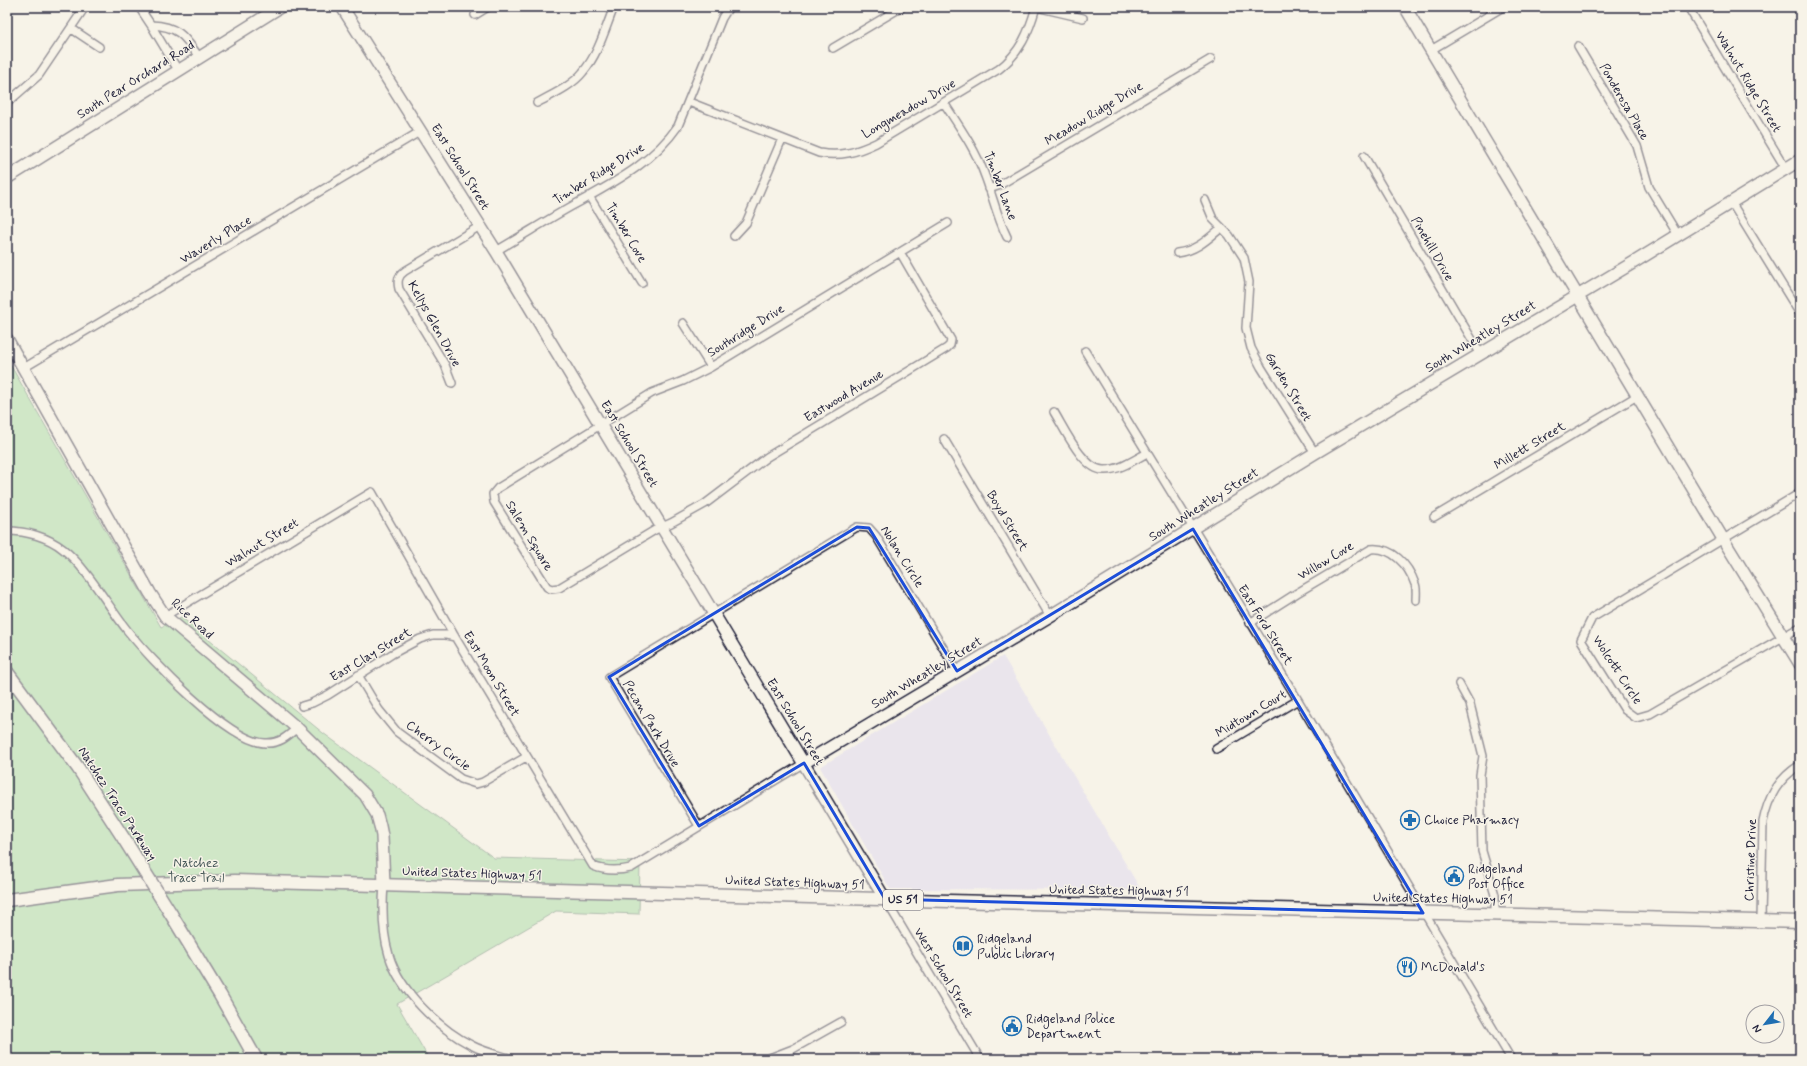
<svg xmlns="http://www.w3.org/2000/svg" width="1807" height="1066" font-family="Mynerve,sans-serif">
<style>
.built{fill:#eae5ec}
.green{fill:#9fdaa1;stroke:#607e6e}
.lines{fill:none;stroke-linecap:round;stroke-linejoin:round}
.street-casing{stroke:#22223b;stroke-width:10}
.secondary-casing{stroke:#22223b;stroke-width:14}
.primary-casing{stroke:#22223b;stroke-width:15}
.street{stroke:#f7f3e8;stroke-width:7}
.secondary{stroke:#f7f3e8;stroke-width:11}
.primary{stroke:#f7f3e8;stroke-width:12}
.primary-bridge-casing{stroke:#22223b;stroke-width:15;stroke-linecap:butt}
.primary-bridge{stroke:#f7f3e8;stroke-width:12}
.marked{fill:none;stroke:#1d4ed8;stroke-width:3;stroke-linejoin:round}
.labels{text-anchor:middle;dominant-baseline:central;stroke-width:3;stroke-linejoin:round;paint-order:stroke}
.shield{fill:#f7f3e8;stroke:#62616f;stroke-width:1}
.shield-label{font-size:12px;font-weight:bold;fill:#22223b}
.street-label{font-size:13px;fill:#22223b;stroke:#f7f3e8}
.poi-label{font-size:13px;fill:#22223b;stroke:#f7f3e8;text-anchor:start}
.park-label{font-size:13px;fill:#48595a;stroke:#f7f3e8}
</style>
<rect width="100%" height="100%" fill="#f7f3e8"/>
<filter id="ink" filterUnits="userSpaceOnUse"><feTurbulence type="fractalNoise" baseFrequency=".025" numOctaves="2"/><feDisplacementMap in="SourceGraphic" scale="8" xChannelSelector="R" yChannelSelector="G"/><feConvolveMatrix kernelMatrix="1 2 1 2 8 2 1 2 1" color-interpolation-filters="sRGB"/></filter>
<g filter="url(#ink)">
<path class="built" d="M1003,656L1141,890L890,889L820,767Z"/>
<path class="green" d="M7,359L161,627L181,617L323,733L494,858L640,862L639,914L556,911L397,1004L429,1059H7Z"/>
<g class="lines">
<defs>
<path id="street" d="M139,7L151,25L178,70
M1036,7L1083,18
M1688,7L1786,169
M475,15L488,7
M151,25C179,26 185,37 199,57
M72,29L99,47
M1578,46L1637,146L1649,187L1678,235
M833,48L902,7
M1431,50L1503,7
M689,102L819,153C841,157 857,152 876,143L999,69C1020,53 1029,32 1036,7
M7,103L39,75L85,7
M537,103C553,94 572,86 583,72C599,53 605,29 614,7
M944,103C959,126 976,150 985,176C993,197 997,217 1007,237
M1364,156L1480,353
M989,189L998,186L1211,59
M589,196L642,283
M1205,200L1213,219L1229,235L1244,258L1249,282L1246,328L1251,348L1261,367L1315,453
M1731,202L1800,314
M734,236L746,223L782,139
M496,251C522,236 547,220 572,206C611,184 652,164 678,126L722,18L729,7
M900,252L951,340L950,345L947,348L767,457L705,504L671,523L655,530L559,588L551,589L547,587L494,502L493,494L498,488L652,393L683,381L711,367L948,223
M1177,253C1196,251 1208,239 1221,228
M683,323L711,367
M1085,351L1298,700L1511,1059
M22,369L421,131
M452,383L445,365L399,289C397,281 398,276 405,271L480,226
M1054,412C1064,428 1084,472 1105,470C1120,470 1134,460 1147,453
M944,439L1050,616
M1800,493L1592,618L1581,640L1625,710L1636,718L1650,714L1800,627
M1434,517L1637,396
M7,531C27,531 48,537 63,549C87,568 108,606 127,630C150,659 229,742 265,743C279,744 287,737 297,728
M165,616L372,492L455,637L593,866C605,871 618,871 631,868L804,763
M1250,623L1297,593L1371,549C1392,547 1408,564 1415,584C1417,588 1416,595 1416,600
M358,675L379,710L397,732L461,779L476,784L483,782L526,757
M1459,684L1470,704L1483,756L1480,775L1482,851L1495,895V914
M302,706L312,703L328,695L392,654L420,639L433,635H446L455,637
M1216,749L1298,700
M699,826L609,677L857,527L869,528L876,536L957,671
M384,885C382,909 382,932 389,955C399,990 439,1029 471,1045C484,1052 498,1055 512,1059
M885,899L980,1059
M1761,921L1763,822C1768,797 1778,779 1800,765
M767,1059L793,1049L841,1022"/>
<path id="secondary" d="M342,7L496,251L885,899
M1405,7L1723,539L1800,664
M7,178L280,7
M7,339L150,593L165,616L297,728L365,795L377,815L380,826L382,836L384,885
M804,763L1050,616L1315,453L1636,261L1800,160"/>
<path id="primary" d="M7,672L78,768L124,839
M7,900L118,885L235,881L949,901L1800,922
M171,914L220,995L256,1059"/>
</defs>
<use href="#street" class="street-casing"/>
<use href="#secondary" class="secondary-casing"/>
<use href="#primary" class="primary-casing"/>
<use href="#street" class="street"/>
<use href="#secondary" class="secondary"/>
<use href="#primary" class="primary"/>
<defs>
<path id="primary-bridge" d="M124,839L171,914"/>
</defs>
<use href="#primary-bridge" class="primary-bridge-casing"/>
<use href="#primary-bridge" class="primary-bridge"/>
</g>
</g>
<path d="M0 0H1807V1066H0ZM857,527L869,528L957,671L1193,529L1423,913L885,899L804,763L699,826L609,677Z" fill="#f7f3e8" fill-opacity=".55" fill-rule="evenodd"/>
<path class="marked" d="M857,527L869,528L957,671L1193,529L1423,913L885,899L804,763L699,826L609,677Z"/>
<defs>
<symbol id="pharmacy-ring" viewBox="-11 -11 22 22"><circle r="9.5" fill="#f7f3e8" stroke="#1f6fb2" stroke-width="1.5"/><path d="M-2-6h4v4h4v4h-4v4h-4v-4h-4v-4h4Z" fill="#1f6fb2"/></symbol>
<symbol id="civic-ring" viewBox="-11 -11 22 22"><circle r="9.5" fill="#f7f3e8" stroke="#1f6fb2" stroke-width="1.5"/><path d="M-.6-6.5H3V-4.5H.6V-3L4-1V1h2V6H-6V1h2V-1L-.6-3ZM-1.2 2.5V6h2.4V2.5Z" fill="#1f6fb2"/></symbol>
<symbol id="library-ring" viewBox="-11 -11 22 22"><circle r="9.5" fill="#f7f3e8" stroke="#1f6fb2" stroke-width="1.5"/><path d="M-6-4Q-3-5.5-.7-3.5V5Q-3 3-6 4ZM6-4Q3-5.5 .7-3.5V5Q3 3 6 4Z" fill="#1f6fb2"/></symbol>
<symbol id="restaurant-ring" viewBox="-11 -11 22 22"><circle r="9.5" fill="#f7f3e8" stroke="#1f6fb2" stroke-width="1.5"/><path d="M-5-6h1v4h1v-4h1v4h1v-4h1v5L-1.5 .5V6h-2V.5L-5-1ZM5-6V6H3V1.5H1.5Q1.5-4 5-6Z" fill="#1f6fb2"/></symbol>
</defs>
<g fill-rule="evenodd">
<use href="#pharmacy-ring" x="1399" y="809" width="22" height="22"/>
<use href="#civic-ring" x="1443" y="865" width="22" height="22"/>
<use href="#library-ring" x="952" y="935" width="22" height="22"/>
<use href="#restaurant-ring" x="1396" y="956" width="22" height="22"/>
<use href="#civic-ring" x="1001" y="1015" width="22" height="22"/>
</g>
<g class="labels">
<rect class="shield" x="883" y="890" width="40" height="20" rx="3"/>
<g class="shield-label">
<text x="903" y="900">US 51</text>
</g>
<g class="street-label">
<text transform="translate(136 80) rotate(-32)">South Pear Orchard Road</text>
<text transform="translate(1748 82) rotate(59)">Walnut Ridge Street</text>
<text transform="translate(1624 102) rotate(60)">Ponderosa Place</text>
<text transform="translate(909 109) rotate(-30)">Longmeadow Drive</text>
<text transform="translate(1094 114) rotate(-31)">Meadow Ridge Drive</text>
<text transform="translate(460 167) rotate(58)">East School Street</text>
<text transform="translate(599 174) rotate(-32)">Timber Ridge Drive</text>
<text transform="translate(1000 186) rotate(69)">Timber Lane</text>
<text transform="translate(626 233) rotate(59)">Timber Cove</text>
<text transform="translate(216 240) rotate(-31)">Waverly Place</text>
<text transform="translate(1432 249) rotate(60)">Pinehill Drive</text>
<text transform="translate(434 324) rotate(61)">Kellys Glen Drive</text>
<text transform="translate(746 331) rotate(-32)">Southridge Drive</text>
<text transform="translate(1481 337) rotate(-31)">South Wheatley Street</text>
<text transform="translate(1288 387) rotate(59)">Garden Street</text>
<text transform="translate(844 396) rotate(-31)">Eastwood Avenue</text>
<text transform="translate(629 444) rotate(59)">East School Street</text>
<text transform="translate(1530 446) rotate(-31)">Millett Street</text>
<text transform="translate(1204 505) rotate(-32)">South Wheatley Street</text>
<text transform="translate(1007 521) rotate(59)">Boyd Street</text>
<text transform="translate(529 536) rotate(59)">Salem Square</text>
<text transform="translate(262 543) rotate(-31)">Walnut Street</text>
<text transform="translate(902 557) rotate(58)">Nolan Circle</text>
<text transform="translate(1326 561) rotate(-31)">Willow Cove</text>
<text transform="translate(192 619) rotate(43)">Rice Road</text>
<text transform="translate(1265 625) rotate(58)">East Ford Street</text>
<text transform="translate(371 655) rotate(-31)">East Clay Street</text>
<text transform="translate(1617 670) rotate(57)">Wolcott Circle</text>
<text transform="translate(927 673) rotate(-31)">South Wheatley Street</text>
<text transform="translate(491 674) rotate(59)">East Moon Street</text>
<text transform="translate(1251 714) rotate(-31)">Midtown Court</text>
<text transform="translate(795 722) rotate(59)">East School Street</text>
<text transform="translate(651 724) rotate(59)">Pecan Park Drive</text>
<text transform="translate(438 746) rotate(36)">Cherry Circle</text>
<text transform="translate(117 804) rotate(57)">Natchez Trace Parkway</text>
<text transform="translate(1751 860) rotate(-88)">Christine Drive</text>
<text transform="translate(472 874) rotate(2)">United States Highway 51</text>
<text transform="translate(795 883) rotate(2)">United States Highway 51</text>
<text transform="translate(1119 891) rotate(1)">United States Highway 51</text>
<text transform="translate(1443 899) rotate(1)">United States Highway 51</text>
<text transform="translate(943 973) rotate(59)">West School Street</text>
</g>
<g class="poi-label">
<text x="1424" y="820">Choice Pharmacy</text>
<text x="1468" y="869">Ridgeland<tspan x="1468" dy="15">Post Office</tspan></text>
<text x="977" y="939">Ridgeland<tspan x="977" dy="15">Public Library</tspan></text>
<text x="1421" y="967">McDonald's</text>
<text x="1026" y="1019">Ridgeland Police<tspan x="1026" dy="15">Department</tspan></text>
</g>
<g class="park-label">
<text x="196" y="863">Natchez<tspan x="196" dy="15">Trace Trail</tspan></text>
</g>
</g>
<rect width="1807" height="1066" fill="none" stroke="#f7f3e8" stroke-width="24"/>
<rect x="12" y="12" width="1783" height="1042" fill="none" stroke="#22223b" stroke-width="1.5" filter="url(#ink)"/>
<g transform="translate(1765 1024) rotate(239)"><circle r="19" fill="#f7f3e8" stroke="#a29fa3"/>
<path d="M0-3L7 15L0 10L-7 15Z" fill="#1f6fb2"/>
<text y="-6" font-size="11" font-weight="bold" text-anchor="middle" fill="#22223b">N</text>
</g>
</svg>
